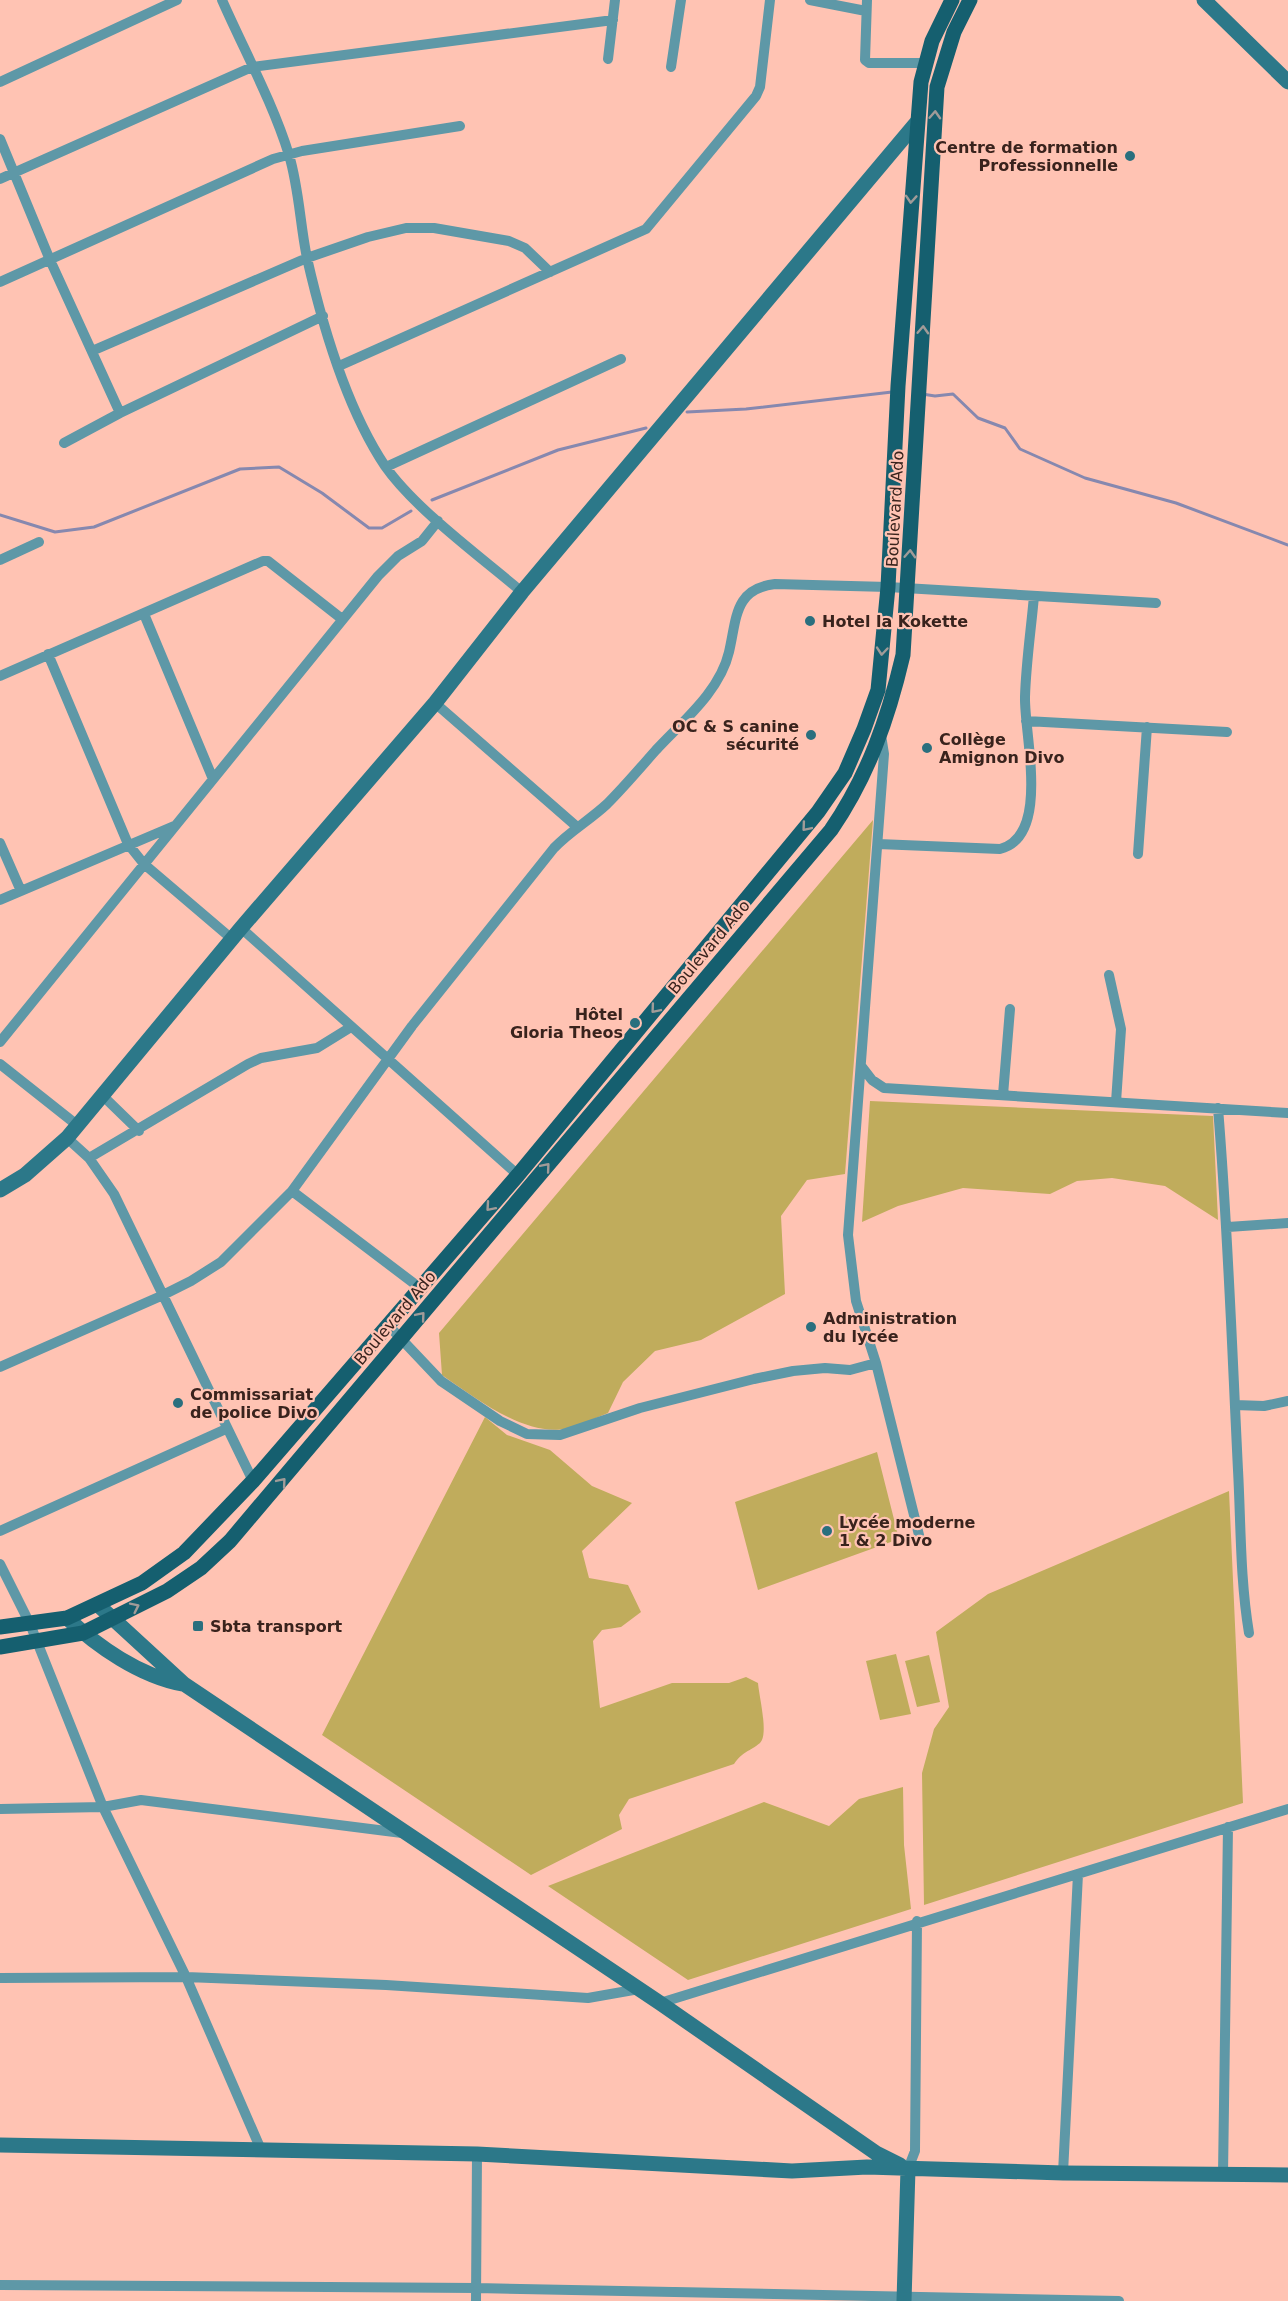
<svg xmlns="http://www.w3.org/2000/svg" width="1288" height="2301" font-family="'DejaVu Sans',sans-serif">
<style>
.green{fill:#c0ac5c}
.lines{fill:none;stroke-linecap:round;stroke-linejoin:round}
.stream{stroke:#8688af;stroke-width:3}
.street{stroke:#5e98a7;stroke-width:10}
.secondary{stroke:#2c7889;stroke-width:15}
.primary{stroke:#155f6f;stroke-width:15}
.oneway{stroke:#a19b98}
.poi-dot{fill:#2a6f7e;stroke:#ffc3b3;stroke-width:2}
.labels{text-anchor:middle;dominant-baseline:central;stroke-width:4.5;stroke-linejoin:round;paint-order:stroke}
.poi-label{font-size:16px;font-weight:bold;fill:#39231d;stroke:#ffc3b3;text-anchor:start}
.street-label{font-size:16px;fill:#39231d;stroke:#ffc3b3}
</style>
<rect width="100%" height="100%" fill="#ffc3b3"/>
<path class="green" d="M873,820L845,1174L807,1180L781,1216L785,1294L701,1340L655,1351L623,1382L608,1413C595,1418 582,1425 569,1428C527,1439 474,1397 442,1375L439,1333Z
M870,1101L1213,1116L1218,1220L1165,1186L1112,1178L1077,1181L1050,1194L963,1188L898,1206L862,1222Z
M485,1417L507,1435L550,1450L592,1486L632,1503L582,1551L589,1578L628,1585L641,1612L621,1627L602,1630L593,1641L600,1708L672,1683H729L746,1677L758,1683C759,1696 769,1735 760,1743C749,1752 743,1751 734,1764L629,1799L619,1815L622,1829L531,1875L322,1735Z
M877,1452L899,1539L758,1590L735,1502Z
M1229,1491L1243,1803L924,1905L922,1773L934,1729L949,1707L936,1632L988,1594Z
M896,1654L911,1714L880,1720L866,1661Z
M929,1655L940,1702L917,1707L905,1661Z
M903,1787L904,1845L911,1909L688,1980L548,1886L764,1802L829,1826L859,1799Z"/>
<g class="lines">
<path class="stream" d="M922,394L935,396L953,394L978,418L1005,428L1020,449L1085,478L1176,503L1288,545
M687,412L746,409L892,392
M432,500L558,450L646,428
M0,515L55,532L94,527L240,469L279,467L322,493L369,528H382L411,511"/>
<path class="street" d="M222,0C244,50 273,103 289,155C299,188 300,224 307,258C322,324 347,409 385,466C415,509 482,558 522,592
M810,0L866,11
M867,0L865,60L869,63H925
M608,59L615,0
M671,67L681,0
M0,82L177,0
M0,139L50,260L120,413
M0,179L252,67L613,20
M0,282L273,159L302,151L460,126
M92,351L307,258L368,237L406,228H434L509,241L525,248L550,272
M339,366L646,229L756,96L760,87L770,0
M64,443L120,413L323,316
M386,467L621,359
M0,560L39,542
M144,614L213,779
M48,654L128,844L144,864L232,939
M0,676L263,561H268L342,619
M435,703L576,826
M1026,721L1227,732
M881,735L884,754L848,1235L856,1301L876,1363L920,1539
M0,843L21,891
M878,844L1000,849C1051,836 1024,735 1025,697C1026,663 1031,630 1034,596
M1138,854L1147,727
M0,900L174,826
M241,928L518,1175
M1109,975L1121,1029L1116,1102
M0,1042L378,576L398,556L422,541L438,521
M0,1064L77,1125
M862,1067L872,1080L884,1088L1288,1113
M102,1095L139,1131
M1003,1095L1010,1009
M1218,1108C1228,1229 1232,1349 1238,1470C1241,1525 1240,1579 1249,1633
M67,1138L89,1158L248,1064L261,1058L317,1048L351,1027
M89,1158L114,1194L253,1481
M292,1191L420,1288
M1228,1227L1288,1223
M388,1325L441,1381L500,1421L527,1434L560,1435L640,1408L754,1379L793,1371L825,1368L850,1370L876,1363
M0,1367L161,1296L191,1281L221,1262L292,1191L412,1026L554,848C570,831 590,820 607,804C624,787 640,768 656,750C683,721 720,691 729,652C737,618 734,589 775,584L888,587L1156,603
M1235,1405L1264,1406L1288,1401
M0,1531L226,1429
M0,1564L30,1624L103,1807L186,1977L262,2152
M0,1809L103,1807L141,1800L402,1833
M0,1978L186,1977L386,1985L588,1998L639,1989
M660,2003L1288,1809
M908,2169L915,2151L917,1921
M1063,2173L1078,1874
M1223,2174L1228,1827
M0,2285L476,2288L1119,2301
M476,2301L477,2154"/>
<path class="secondary" d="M1204,0L1288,82
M0,1190L25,1175L67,1138L241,928L435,703L522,592L917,122
M98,1605L184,1684L660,2003L876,2153L900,2165
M67,1618C98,1647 140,1676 182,1684
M0,2145L477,2154L792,2171L867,2167L1063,2173L1288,2175
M904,2301L908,2169"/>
<path class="primary" d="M0,1627L67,1618L142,1583L184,1553L253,1481L518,1175L818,812L845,773L864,729L878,690L888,587L898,386L921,82L932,41L952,0
M0,1647L83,1633L167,1591L201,1568L230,1541L831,830C868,776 888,719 903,655L937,87L954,32L970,0"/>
</g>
<defs><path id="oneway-chevron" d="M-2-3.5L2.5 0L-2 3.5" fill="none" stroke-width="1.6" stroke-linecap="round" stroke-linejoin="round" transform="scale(1.5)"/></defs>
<g class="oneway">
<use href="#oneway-chevron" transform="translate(935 115) rotate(-87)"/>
<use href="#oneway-chevron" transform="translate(911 199) rotate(94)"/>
<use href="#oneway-chevron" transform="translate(923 330) rotate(-87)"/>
<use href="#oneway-chevron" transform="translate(910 554) rotate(-87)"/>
<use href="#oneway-chevron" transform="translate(882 651) rotate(95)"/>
<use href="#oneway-chevron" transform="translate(806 827) rotate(130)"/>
<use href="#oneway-chevron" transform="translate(655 1009) rotate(130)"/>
<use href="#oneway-chevron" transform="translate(546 1167) rotate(-50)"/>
<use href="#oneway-chevron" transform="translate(490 1207) rotate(131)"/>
<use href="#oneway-chevron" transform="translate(421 1316) rotate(-50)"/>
<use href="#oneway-chevron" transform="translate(282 1482) rotate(-50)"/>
<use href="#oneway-chevron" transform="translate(135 1607) rotate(-26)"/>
</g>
<g class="poi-dot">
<circle cx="1130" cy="156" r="6"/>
<circle cx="810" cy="621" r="6"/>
<circle cx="811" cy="735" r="6"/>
<circle cx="927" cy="748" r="6"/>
<circle cx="635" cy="1023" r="6"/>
<circle cx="811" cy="1327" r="6"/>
<circle cx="178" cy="1403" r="6"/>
<circle cx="827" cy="1531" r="6"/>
<rect x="192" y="1620" width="12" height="12" rx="3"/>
</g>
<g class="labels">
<g class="poi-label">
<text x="1118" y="147" text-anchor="end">Centre de formation<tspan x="1118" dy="18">Professionnelle</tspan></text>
<text x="822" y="621">Hotel la Kokette</text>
<text x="799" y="726" text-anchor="end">OC &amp; S canine<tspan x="799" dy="18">sécurité</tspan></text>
<text x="939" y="739">Collège<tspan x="939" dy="18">Amignon Divo</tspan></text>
<text x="623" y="1014" text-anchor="end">Hôtel<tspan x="623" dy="18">Gloria Theos</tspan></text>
<text x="823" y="1318">Administration<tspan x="823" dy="18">du lycée</tspan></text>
<text x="190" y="1394">Commissariat<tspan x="190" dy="18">de police Divo</tspan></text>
<text x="839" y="1522">Lycée moderne<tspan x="839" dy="18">1 &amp; 2 Divo</tspan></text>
<text x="210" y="1626">Sbta transport</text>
</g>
<g class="street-label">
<text transform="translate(895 509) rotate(-87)">Boulevard Ado</text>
<text transform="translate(709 947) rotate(-50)">Boulevard Ado</text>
<text transform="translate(395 1318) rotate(-50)">Boulevard Ado</text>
</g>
</g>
</svg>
